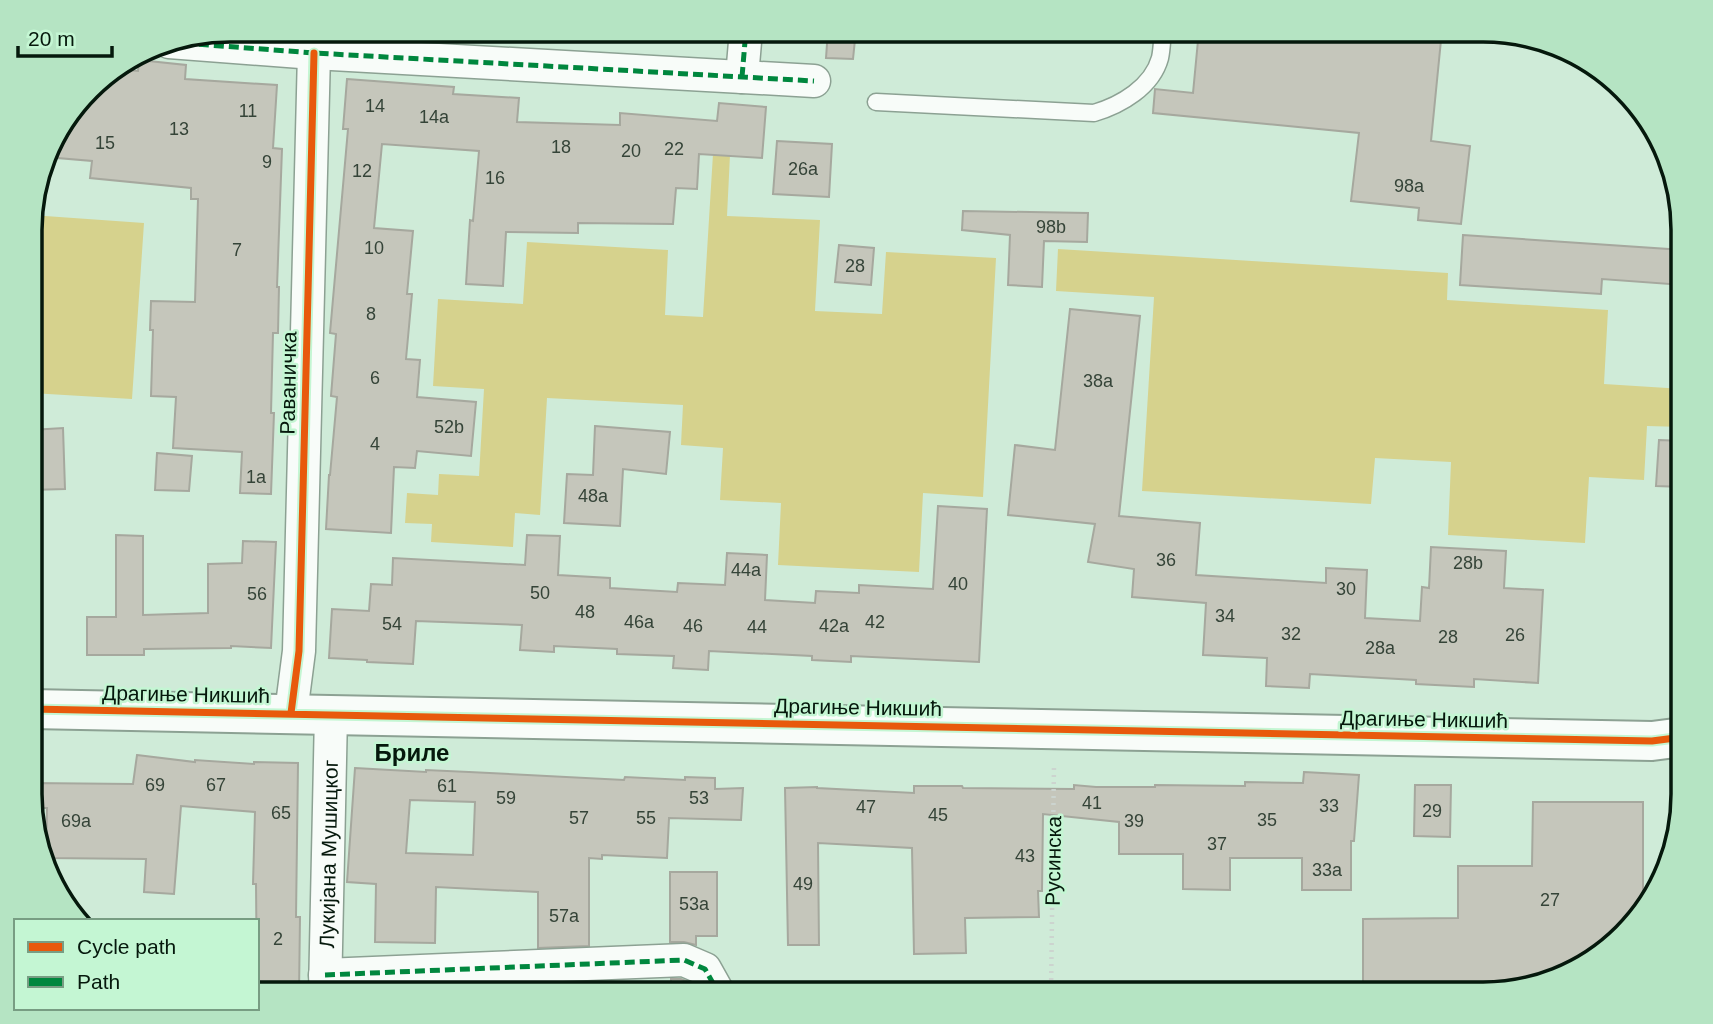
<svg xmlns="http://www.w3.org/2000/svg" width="1713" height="1024" font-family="Helvetica,sans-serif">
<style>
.green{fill:#d6d28d}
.building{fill:#c5c6bb;stroke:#a6a89e;stroke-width:2;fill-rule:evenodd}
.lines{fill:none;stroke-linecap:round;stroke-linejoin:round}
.service-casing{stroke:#8ca193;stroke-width:19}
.minor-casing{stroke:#8ca193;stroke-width:35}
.tertiary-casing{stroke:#8ca193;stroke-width:42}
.path{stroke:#ccd4cf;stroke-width:4.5;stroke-dasharray:2 5;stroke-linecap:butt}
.service{stroke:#f8fcf9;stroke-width:16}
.minor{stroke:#f8fcf9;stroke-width:32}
.tertiary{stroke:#f8fcf9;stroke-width:38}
.quiet{stroke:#00873e;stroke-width:5;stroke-dasharray:10 5;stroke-linecap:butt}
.cycleway-casing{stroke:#c4f6d3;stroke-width:11}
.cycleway{stroke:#e8590c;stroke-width:7}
.labels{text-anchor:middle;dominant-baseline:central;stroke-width:5;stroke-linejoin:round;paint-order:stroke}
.number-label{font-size:18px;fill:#354438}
.street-label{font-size:21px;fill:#05180c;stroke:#c4f6d3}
.quarter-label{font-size:24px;font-weight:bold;fill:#05180c;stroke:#c4f6d3}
.rim{fill:none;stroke:#05180c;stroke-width:3.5}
</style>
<rect width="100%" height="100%" fill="#cfebd8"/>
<path class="green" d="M713,154L730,155L727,216L820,220L815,311L882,314L886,252L996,258L983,497L923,493L919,572L778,565L781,503L720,500L723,448L681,445L683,405L547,398L540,515L515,513L513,547L431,542L432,524L405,523L407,493L438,495L439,474L479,476L484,389L433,386L438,299L523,304L527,242L668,250L665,315L703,317Z
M31,215L144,223L132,399L31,393Z
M1058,249L1448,273L1447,300L1608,310L1604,384L1683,389V427L1647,426L1644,480L1589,477L1585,543L1448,535L1451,462L1375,458L1371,504L1142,491L1154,297L1056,291Z"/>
<path class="building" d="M828,30H856L853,59L826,58Z
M1199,30H1442L1431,141L1470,146L1461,224L1418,220L1419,208L1351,201L1359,133L1153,113L1155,89L1193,93Z
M139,60L186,65L185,79L277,85L273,148L282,149L277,287H279L278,333H273L271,413H274L271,494L240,493L242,452L173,448L176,397L151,396L153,330H150L151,301L195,302L198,199H191V188L90,178L92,161L46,157L51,141L98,80L115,69L138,71Z
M347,79L454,87L453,94L519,98L517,122L620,125V113L717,121L719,103L766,107L762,158L699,154L697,189L676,188L673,224L578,223V233L506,232L503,286L466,284L470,220L473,221L479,151L382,144L374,228L413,231L407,294H412L406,359L420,360L417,397L476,402L471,456L417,451L415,468L394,467L391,533L326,529L329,475H330L337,397L331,396L336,334L330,333L348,129H343Z
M777,141L832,144L829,197L773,194Z
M963,211L1088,213L1087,242L1044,241L1042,287L1008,285L1010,235L962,230Z
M1463,235L1683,250V285L1602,279L1601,294L1460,285Z
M839,245L874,248L871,285L835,282Z
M1070,309L1140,316L1119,516L1200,523L1196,575L1326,583V568L1367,570L1365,618L1420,621L1422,587L1429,588L1431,547L1506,551L1504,588L1543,590L1538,683L1474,679V687L1416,684V680L1310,674L1309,688L1266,686L1267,658L1203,655L1206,603L1132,597L1134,569L1088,562L1095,524L1008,515L1015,445L1055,450Z
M595,426L670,432L666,474L623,469L620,526L564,523L567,474L593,475Z
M63,428L65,489L31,490V430Z
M1659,440L1683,441V487L1656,486Z
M157,453L192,456L189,491L155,490Z
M938,506L987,509L979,662L851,656V662L812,660V656L709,651L708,670L673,668L674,656L617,654V649L554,646V652L520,650L522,625L416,621L413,664L367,662V660L329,658L332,609L369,611L371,584L392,585L393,558L525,565L527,535L560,536L558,575L610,578V588L677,592L678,583L725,585L727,553L767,555L765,600L815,603L816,591L859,593V585L933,589Z
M116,535L143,536V615L208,613V564L242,563L243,541L276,542L271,648L231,646V648L144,649V655H87V617H116Z
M137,755L195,762V760L254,764V762L298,763L296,917H300L299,994H257L256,884H253L255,812L181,806L174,894L144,892L146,859L46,858L47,808H31V783L133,784Z
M355,768L426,772V770L469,772L624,780L625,777L685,780V777L715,778V789L743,788L741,820L669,818L667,858L602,855V859L589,858V946L538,948V892L436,887L435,943L375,942L376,884L347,882ZM410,800L475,802L473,855L406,853Z
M1304,772L1359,775L1354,841H1351V890H1302V858H1230V890L1183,889V854H1119V822L1043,814L1042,891H1038L1039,917L965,918L966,953L914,954L912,848L818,843L819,945H788L785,788L817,787V788L914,793V786H962L963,788L1074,789V785L1096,787H1155V785L1245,786V782L1303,783Z
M1415,785H1451L1450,837L1414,836Z
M1533,802H1643V908L1583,967L1505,991H1363V919L1458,918V866H1532Z
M670,872H717V936H696V945L684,942H670Z
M671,979H681L692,983L696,991V994H671Z
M589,982V994H538V984Z"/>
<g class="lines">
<defs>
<path id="service" d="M876,102L1094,113C1121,105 1152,87 1160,58C1162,49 1162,39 1163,30"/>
<g id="minor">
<path d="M169,42L314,53L814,81"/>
<path d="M742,77L746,30"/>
<path d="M291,713L299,651L314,53"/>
<path d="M325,975L684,960L705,969L719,994"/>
<path id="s1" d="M325,994L331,714"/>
</g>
<path id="tertiary" d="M31,709L1652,741L1683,737"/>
</defs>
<use href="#service" class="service-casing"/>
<use href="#minor" class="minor-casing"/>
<use href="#tertiary" class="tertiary-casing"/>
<path class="path" d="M1051,994L1054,764"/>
<use href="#service" class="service"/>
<use href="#minor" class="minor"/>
<use href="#tertiary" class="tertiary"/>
<path class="quiet" d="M169,42L314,53L814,81
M742,77L746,30
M325,975L684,960L705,969L719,994"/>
<defs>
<path id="cycleway" d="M31,709L1652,741L1683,737
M291,713L299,651L314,53"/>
</defs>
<use href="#cycleway" class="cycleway-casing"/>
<use href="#cycleway" class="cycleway"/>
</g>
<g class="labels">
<g class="number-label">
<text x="375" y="106">14</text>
<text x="248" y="111">11</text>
<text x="434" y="117">14a</text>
<text x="179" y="129">13</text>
<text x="105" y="143">15</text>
<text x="561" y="147">18</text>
<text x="674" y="149">22</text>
<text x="631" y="151">20</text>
<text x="267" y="162">9</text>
<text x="803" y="169">26a</text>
<text x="362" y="171">12</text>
<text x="495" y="178">16</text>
<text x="1409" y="186">98a</text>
<text x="1051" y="227">98b</text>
<text x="374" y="248">10</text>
<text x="237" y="250">7</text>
<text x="855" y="266">28</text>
<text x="371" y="314">8</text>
<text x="375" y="378">6</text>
<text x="1098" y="381">38a</text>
<text x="449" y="427">52b</text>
<text x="375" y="444">4</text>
<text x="256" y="477">1a</text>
<text x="593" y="496">48a</text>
<text x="1166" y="560">36</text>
<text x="1468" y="563">28b</text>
<text x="746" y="570">44a</text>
<text x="958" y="584">40</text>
<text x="1346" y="589">30</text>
<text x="540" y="593">50</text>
<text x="257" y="594">56</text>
<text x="585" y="612">48</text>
<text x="1225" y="616">34</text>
<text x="639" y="622">46a</text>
<text x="875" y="622">42</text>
<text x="392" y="624">54</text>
<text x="693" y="626">46</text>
<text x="834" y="626">42a</text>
<text x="757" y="627">44</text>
<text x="1291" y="634">32</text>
<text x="1515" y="635">26</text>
<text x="1448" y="637">28</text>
<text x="1380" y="648">28a</text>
<text x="155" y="785">69</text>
<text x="216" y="785">67</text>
<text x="447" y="786">61</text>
<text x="506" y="798">59</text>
<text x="699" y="798">53</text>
<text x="1092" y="803">41</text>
<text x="1329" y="806">33</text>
<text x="866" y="807">47</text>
<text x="1432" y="811">29</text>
<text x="281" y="813">65</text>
<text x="938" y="815">45</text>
<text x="579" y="818">57</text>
<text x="646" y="818">55</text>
<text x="1267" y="820">35</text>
<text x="76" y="821">69a</text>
<text x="1134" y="821">39</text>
<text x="1217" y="844">37</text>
<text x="1025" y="856">43</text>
<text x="1327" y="870">33a</text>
<text x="803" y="884">49</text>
<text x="1550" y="900">27</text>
<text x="694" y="904">53a</text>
<text x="564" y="916">57a</text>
<text x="278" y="939">2</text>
</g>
<g class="street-label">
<text transform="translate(288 383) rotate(-89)">Раваничка</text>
<text transform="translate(186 694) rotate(1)">Драгиње Никшић</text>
<text transform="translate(858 707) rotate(1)">Драгиње Никшић</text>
<text transform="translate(1424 719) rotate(1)">Драгиње Никшић</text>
<text stroke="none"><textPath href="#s1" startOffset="140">Лукијана Мушицког</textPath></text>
<text transform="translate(1053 861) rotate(-89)">Русинска</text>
</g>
<g class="quarter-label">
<text x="412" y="752">Бриле</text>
</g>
</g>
<path d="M0 0H1713V1024H0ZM230 42H1483A188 188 0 0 1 1671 230V794A188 188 0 0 1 1483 982H230A188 188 0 0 1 42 794V230A188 188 0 0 1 230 42Z" fill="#b5e4c3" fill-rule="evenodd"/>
<path class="rim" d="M230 42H1483A188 188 0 0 1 1671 230V794A188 188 0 0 1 1483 982H230A188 188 0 0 1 42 794V230A188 188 0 0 1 230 42Z"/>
<rect x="14" y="919" width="245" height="91" fill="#c4f6d3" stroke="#789d83" stroke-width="2"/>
<rect x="28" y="942" width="35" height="10" fill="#e8590c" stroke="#789d83" stroke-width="2"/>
<text x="77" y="954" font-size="21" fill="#05180c">Cycle path</text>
<rect x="28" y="977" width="35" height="10" fill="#00873e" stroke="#789d83" stroke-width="2"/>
<text x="77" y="989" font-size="21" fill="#05180c">Path</text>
<path d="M18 46v10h94v-10" fill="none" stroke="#05180c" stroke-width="3.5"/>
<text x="28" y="46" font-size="21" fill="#05180c" stroke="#c4f6d3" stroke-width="5" paint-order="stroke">20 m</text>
</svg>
